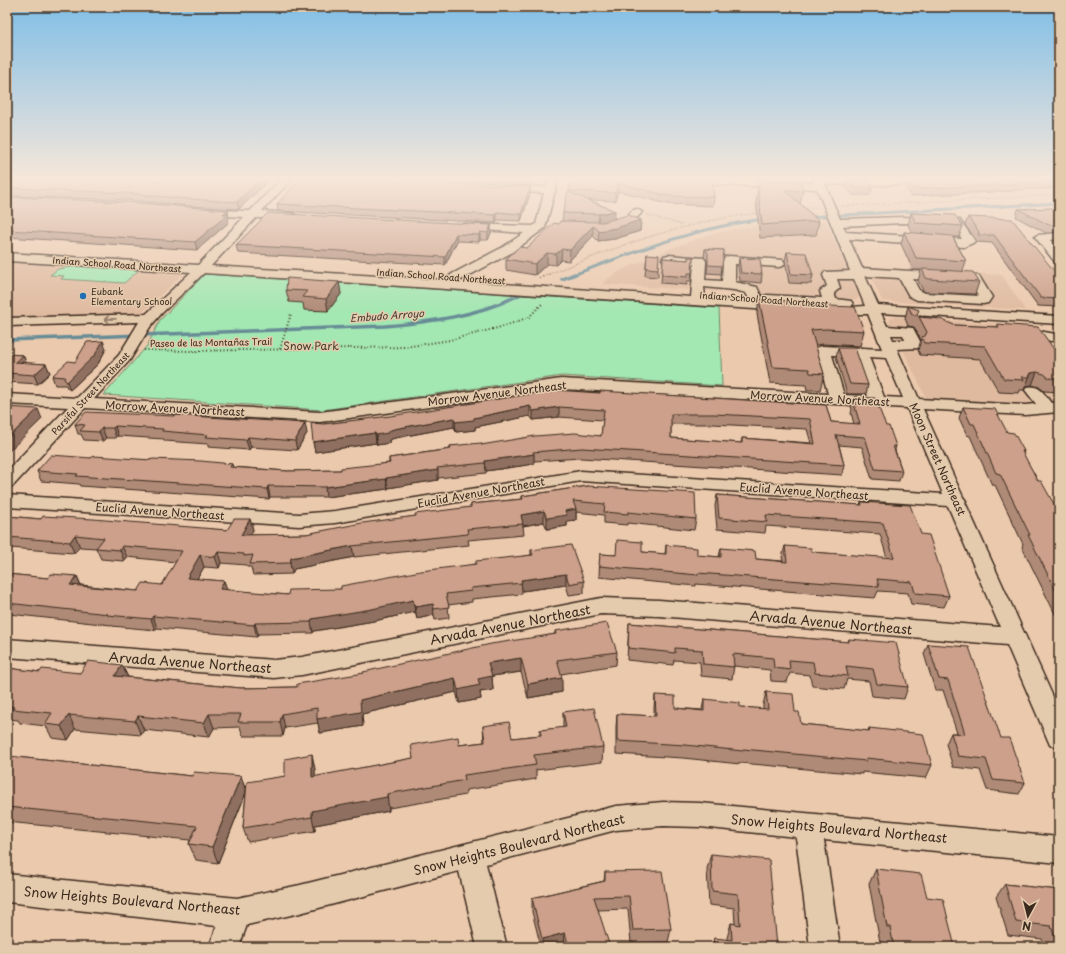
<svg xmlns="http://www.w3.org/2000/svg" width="1066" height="954" font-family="'Playpen Sans',sans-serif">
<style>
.built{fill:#dfba9f}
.green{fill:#a3e7b2;stroke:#6f8868}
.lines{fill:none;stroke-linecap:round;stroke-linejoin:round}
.stream-far1{stroke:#678c96;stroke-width:3}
.stream{stroke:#678c96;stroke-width:3.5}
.minor-casing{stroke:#3b2a1e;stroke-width:3}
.path-far1{stroke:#3b2a1e;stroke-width:1.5;stroke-dasharray:0.5 2;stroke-linecap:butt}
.path{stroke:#3b2a1e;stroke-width:2;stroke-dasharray:1 2.5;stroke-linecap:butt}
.minor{fill:#e5cbad;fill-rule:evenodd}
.wall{fill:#af8a77;stroke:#3b2a1e;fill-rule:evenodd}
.shaded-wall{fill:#8f7061;stroke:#3b2a1e}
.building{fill:#cca08a;stroke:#3b2a1e;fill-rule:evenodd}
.oneway{stroke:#907a66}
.poi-dot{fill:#1f6fb2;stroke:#e5cbad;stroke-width:1.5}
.labels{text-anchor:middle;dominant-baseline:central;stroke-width:3;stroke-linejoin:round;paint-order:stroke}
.far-street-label{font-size:9px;fill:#3b2a1e;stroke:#e5cbad}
.far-poi-label{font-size:9px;fill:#3b2a1e;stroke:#e5cbad;text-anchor:start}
.far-water-label{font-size:10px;font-style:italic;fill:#423a32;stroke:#e5cbad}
.park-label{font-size:11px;fill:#453d2d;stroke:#e5cbad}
.street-label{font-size:11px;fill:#3b2a1e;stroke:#e5cbad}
.near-street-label{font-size:13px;fill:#3b2a1e;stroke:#e5cbad}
</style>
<rect width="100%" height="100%" fill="#ebc9ad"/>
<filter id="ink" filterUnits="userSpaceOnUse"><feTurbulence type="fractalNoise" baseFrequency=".025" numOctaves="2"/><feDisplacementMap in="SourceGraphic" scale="8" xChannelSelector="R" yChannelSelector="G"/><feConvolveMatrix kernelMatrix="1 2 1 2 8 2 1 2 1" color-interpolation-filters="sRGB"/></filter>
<g filter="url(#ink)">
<path class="built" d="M826,221L859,296L858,299L852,300L602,284L610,277L622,270L677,246L711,234L745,227Z
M7,261L185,272L134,320L7,326Z
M867,267L1002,275L1025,310L882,301Z
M895,317L1030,326L1039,329L1043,332L1042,334L1059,358V401L1018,404L932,400L926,398L889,321L891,318Z"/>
<path class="green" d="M78,266L139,270L124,283L61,279L64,276L50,275L58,269Z
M205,274L719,308L722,386L562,376L322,410L104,395L147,346L160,320Z"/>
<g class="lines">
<path class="stream-far1" d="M807,217L1059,203
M573,275C636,251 697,227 764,219"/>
<path class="stream" d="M562,279L575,274
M7,340L385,326C431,322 477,316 519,295"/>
<defs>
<path id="minor" d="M280,180H291L262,211L290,213L294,214L296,216L294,218H256L211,266L445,280L452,274L503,247L524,233L468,229L464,228L462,226L464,224L533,226L536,224L544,193L505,191L501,190L500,188L501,186L546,187L548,180H558L545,228L511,253L459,281L691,297L694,264L664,262L662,259L664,256L668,255L704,258L706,261L705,280L722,281L723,260L725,257L729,256L783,260L785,263L783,266L779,267L735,264V282L757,287L762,298L758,301L763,302L761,299L763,296L768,295L822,298L820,291L827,286L823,275L825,272L850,271L817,189L680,183L675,180H759L814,183L813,180H939L934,183L884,185L825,184L840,219L902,217L956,219L960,220L975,241L973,243L964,247L849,239L862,268L975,275L979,276L992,297L988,303L983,304L917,300L909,296L899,278L865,276L878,305L1059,316V324L881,313L887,326L913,328L922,345L920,348L897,349L919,399L1025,405L1036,404L1025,390L1027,387C1040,384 1044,394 1051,403L1059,402V412L1025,415L923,409L963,497L966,501L965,502L1059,710V748L1050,745L1007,645L659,616L601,614L302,675L274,678L7,657V639L274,660L302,657L601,598L659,600L1000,627L948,506L581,481L335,523L299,526L7,507V495L299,514L335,511L581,471L943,494L907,408L561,389L320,422L85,408L13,486L7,487V471L68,407L7,404V394L77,398L119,355L139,322L7,326V318L146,314L191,272L7,261V253L198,265L244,217L204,215L200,214L199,212L200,210L250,211ZM902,223L953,225L962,239L846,232L843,226ZM204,273L783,311L788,310L790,307L788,304L828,307L825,310L827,313L832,314H868L882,349L823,346L818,347L816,350L828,394L561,379L320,412L94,399L130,360L150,327L162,313ZM837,279H854L865,306L851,307L853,304L851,301L836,299L834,293L840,288ZM913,279L971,283L978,296L925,293L919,290ZM704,287L734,290L746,293L750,301L705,298ZM891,335H903L905,340H893ZM832,355L854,356L868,396L844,395ZM869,357L886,358L903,398L884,397Z
M637,209L642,212C636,221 620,232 608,229L606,227L608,225L626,217L633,210Z
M1059,233V239L1050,240L1059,251V263L1055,262L1035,237L1037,235Z
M1021,328L1056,334L1058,337L1056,340L1051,341L1016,335L1014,332L1016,329Z
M663,802L700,803L1059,837V863L824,840L840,947H810L796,837L700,827L663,826L616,830L486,864L507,947H477L459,871L300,913L247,925L239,947H209L217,926L7,902V874L237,898L300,885L616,806Z"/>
</defs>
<use href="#minor" class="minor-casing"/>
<path class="path-far1" d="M842,206L1059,195
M802,209L817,207
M647,215L683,225
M547,275C619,246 681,222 759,213"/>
<path class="path" d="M539,278L549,274
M280,349L291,314
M144,350L192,351L405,347L450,340L505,326L529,317L543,303"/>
<use href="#minor" class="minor"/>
</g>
<path class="wall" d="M7,180H269L239,209L189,206L129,200L7,196Z
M447,180H534L533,185Z
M570,180H712L714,197L713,206L667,204L618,191L615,201L589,200L615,211L614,219L641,220L640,231L615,239L598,241L593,236L569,261L561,260L556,265L547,264L535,275L506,270V259L527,248L559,224L562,221L563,213L569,192L570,187Z
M775,180H800L803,191L800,204L799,203L819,221L816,235L760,238L756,201L758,188L775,181Z
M846,180H868L872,188L870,195H853L845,186Z
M906,180H1059V188L1014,190L1013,191L911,196L905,186Z
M530,187V194L521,221L497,220L496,223L278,211L277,204Z
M7,197L229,218L228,219L229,222L197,250L7,237Z
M1059,208V232L1046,233L1016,217L1018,209Z
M911,213L963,226L959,237H953L966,261L963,271L979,282L975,294L925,292L923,290L918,281L921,270H913L901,244L904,232L912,233L908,225Z
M968,217L1059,277V307L1038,306L992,243L976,242V240L965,225Z
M491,225V233L488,240H480L479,242L457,241L445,265L238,253L236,245Z
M705,249L724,250L721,274L707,273L708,261L704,257Z
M787,252L813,275L811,284L789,283L785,260Z
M647,254L658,269V277L645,276Z
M693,257L691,281H687V285L661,283L663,258L687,260Z
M739,258L762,274L761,283L740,281L738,266Z
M339,282L341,294L328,311L304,310L303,303L289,302L286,290Z
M759,299L803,305L864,331L860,346L823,344L815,345L824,374L820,390H807L806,385L770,383L757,314Z
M908,306L920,317L954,325L996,327L997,324L1059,356V392L1044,391L1039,387L1032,385L1026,386L1024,390H1020L1019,393L999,392L980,359L920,355L918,350L921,340L914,327L908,326L905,318Z
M103,341L106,349L98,364L70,390L67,388L66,385H55L52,376L75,362Z
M838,348L868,385L866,394H847L836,357Z
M7,354L23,355L26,363L46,364L50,373L38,384L7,382Z
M600,393L826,405L831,422L854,424L851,413L852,410L851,406L854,397L886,426L896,446L895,450L902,471L899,481L872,479L862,447L839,445L844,465L842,475L581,458L534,461V464L486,471V473L438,478V480L388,488V489L326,497H270L269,499L80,486L79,484L41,481L37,471L91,458L151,460L232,464L233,467L287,471L341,470L389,463V458L450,449V446L481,445L601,436L603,420L559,417L533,420L530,416L475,427V430L456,432L454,427L395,438L389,440V443L377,445L376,443L315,452L313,442L324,424ZM671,424H713L807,429L811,443L742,438L741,443L671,438Z
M963,407L1007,432L1024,451L1023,454L1038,481L1059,513V622L1022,547L1023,544L995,485H992L970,436L967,435L959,418Z
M75,424L307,433L297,450L251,447L249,450L208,447V444L165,441L164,439L118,436L116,438H106L103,441L84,440L81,434H78Z
M588,486L696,519L694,530L627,523V525L604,523V515L576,512V520L567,521V526L547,529L544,522L523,526L524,535L468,540L469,545L354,557L294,569L292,574L253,575L251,567H247L246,565L221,563L219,568L204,567L197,579L224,581L227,590L288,595L341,589L476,564L531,555V550L584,581V593L569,595L566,585L522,591V594L472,599V602L448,605L449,618L435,620L434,615L417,619L415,612L374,621L314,631L313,633L258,634L257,637L157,628L155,630L112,626L111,625L9,614L7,616V574L48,578L77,576L81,585L138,591L162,585L176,562L127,557L124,561L101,559L96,548L80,547L74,553L10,548L7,552V516L41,519L227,530L250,519L253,530L250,535L306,534L471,507V504L522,499V496Z
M717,495L860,505L861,502L921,534L949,596L944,607L911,604L908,593L878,591L875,598L696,584V586L599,577L600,554L616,555L642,552L665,554L666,545L697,555L719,557L721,548L756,559L783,561L782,557L785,546L812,552L887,558L880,534L766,526L765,533L717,529L715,506Z
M629,623L848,642L849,639L908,687L904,699L872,696L869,681L847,679L844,689L812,686L810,675L790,673L787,682L771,681L770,670L734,666L732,679L701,676L700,662L674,660L673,665L627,660Z
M555,631L617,652L616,665L561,674L562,692L528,698L521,672L492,676L493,690L480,692L481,699L459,703L456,692L362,714L363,726L320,733L318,723L285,728L283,736H243L240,727L214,728L209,737L144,730L141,735L75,729L68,740L52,738L46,726L20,723L18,720L7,719V668L40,672L80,673L122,665L128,677L241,688L297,687L555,634Z
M928,644L1001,738L1025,783L1019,794L987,790L980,770L953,767L946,744L951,733H957L943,690H935L924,654Z
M766,692L795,712L801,724L868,731L869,728L932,765L926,778L862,772V774L741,763L740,764L683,758L616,754V727L617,714L654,716V708L655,695L675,708L702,710L704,699L740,707L763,709V705Z
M563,712L603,747L602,762L536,770V779L466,790V795L389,808V811L315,825V831L248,842L243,828L246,793L218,863L196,860L189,844L190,840L7,822V756L192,776H241L246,792L285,776L315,769V777L413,758L459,745L484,742L483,726L512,738L540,735V730L563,728Z
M711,854L777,947H712L714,938L727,940V938L731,923L735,924L734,908L709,905L707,869Z
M876,869L927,897L955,947H883L882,942H880L869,884Z
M605,872L671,929L668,942L631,943L628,909L598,910L608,947H565L564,946L560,947H541L532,912V898L604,881Z
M1005,884L1059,890V947H1044L1042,939L1008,935L996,897Z"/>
<path class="shaded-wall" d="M260,180H269L239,209L237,202Z
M619,183L618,191L615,201V193Z
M530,187V194L521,221V214Z
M228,210L229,218L228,219L229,222L197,250L195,242Z
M615,211L614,220L598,223L599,214Z
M497,212V220L496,223L495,215Z
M641,220L640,231L615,239L598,241L599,231Z
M491,225V233L488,240V233Z
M593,226V236L569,261L570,250Z
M480,232V240L479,242V235Z
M456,234L457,241L445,265V257Z
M562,249L561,260L556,265V254Z
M547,253V264L535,275V264Z
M339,282L341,294L328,311L326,299Z
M103,341L106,349L98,364L70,390L67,382Z
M23,355L27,364L15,362Z
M46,364L50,373L38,384L34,375Z
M1037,372L1032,385L1026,386L1024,390L1031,373Z
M530,406V416L475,427V430L456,432L455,422L474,418Z
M559,407V417L533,420V411Z
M38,409L42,419L7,453V439Z
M454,418V427L395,438L389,440V443L377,445L376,435L394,429Z
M305,423L307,433L297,450L295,441Z
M115,426L118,436L116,438L113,428Z
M102,428L106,438L103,441L99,432Z
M375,433L376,443L315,452L313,442Z
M248,437L251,447L249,450L246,440Z
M534,454V464L486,471L485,461Z
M438,470V480L388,488L386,478Z
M386,479L388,489L326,497L325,487Z
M268,486L270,497L269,499L267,489Z
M576,509V520L567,521V526L547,529V518L565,511Z
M544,511V522L523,526L521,515Z
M250,519L253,530L244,546L241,535Z
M75,535L80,547L74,553L70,542Z
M7,540L10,548L7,552Z
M122,546L127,557L124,561L120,550Z
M352,546L354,557L294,569L292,574L290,563L291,558Z
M218,552L221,563L219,568L215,557Z
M200,555L204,567L191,589L187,578Z
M566,574V585L522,591L521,580Z
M77,576L81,587L70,585Z
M224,581L228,592L220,589Z
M413,600L415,612L374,621L314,631L313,633L311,622L312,619Z
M433,604L434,615L417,619L415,607Z
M7,610L9,614L8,616L7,615Z
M153,616L157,628L155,630L151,619Z
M255,623L258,634L257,637L254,625Z
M521,658V672L492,676L493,690L480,692L481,699L459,703L458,690L478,679L488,663Z
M122,665L128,678L115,676Z
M455,678L456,692L362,714L363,726L320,733L317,719L360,700Z
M562,678V692L528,698V684Z
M209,714L214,728L209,737L204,723Z
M282,714L285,728L283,736L280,722Z
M69,715L75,729L68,740L61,726Z
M138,716L144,730L141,735L135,721Z
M312,754L315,769V792L312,777Z
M241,776L246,792L218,863L212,847Z
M387,794L389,811L315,825V831L312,817V811Z
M565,933L564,946L560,947H542V939Z
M609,944L608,947H598Z"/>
<path class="building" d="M7,180H260L237,202L187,199L127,193L7,188Z
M299,180H392L530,187L521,214L497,212L495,215L277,204Z
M572,180H712L714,197L668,196L619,183L615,193L569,191Z
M760,180H774L777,183L776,180H800L803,191L785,190L819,221L762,225L758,188Z
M848,180H868L872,188H855Z
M908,180H1059V182L1013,183L1016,184L913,189Z
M568,192L615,211L599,214L563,213Z
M7,197L127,202L228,210L223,214H228L195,242L7,230Z
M1059,208V225H1049L1018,209Z
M268,213L491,225L488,233L480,232L479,235L456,234L445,257L236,245Z
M911,213L955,215L963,226L916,223Z
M628,215L641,220L616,228L599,231L593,226L570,250L562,249L556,254L547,253L535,264L506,259L519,247L527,248L554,223L559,224L560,221L603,222Z
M968,217L1012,219L1059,277V299L1041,298L994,235H978L979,232Z
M904,232L952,236L966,261L916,258Z
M705,249L724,250L722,266L708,265V253Z
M787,252L806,253L813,275L791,274Z
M647,254L659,255L658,269L646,268Z
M688,257H693L692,273H688V277L662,275L663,258L688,260Z
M739,258L760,259L762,274L741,273Z
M922,269L973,272L979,282L929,279L926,278Z
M287,278L339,282L326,299L302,297L307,291L286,290Z
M759,299L803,302V305L855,307L864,331L826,329L811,330L824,374L810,373L809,369L773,367Z
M908,306L919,310L917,314L920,317L940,319L954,325L999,327L997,324L1038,327L1059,356V379L1049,378L1044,374L1037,372L1031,373L1029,377H1022L1024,380L1004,379L985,346L924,343L922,337L925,336L927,332L918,315L912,314Z
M103,341L95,355L67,382L64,379L65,377L52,376L68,361L75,362L87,342Z
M838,348H855L868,385L850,384Z
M7,354L23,355L15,362L46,364L34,375L7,373Z
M556,390L600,393V391L826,405L831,422L860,424L854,404H856L854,397L875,398L886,426H889L896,446H893L902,471L875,469L865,437L836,435L844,465L582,448L533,452L534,454L485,461V463L437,468L438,470L386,478V479L325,487L268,486L267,489L76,476L78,474L37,471L51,455L91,458L94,456L151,460L152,459L201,461L232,464L230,467L287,471L341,470V468L390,463L389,458L451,449L450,446L481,443V445L535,436L575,433L601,436L604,410L559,407L533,411L530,406L474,418V420L455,422L454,418L394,429L388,431V433L376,435L375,433L313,442L311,423L324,424L390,416ZM671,414H714L810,419L815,444L742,438V443L671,438Z
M7,407L38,409L7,439Z
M963,407L995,409L1007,432L1014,433L1024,451H1022L1038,481H1041L1059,513V597L1028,535H1030L1000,474L996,473L974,424H971Z
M86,412L174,416L175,415L305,423L295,441L248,437L246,440L206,437L208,435L162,431L163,429L115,426L113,428H102L99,432L80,431L85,425L75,424Z
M588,486L695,493L696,519L628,512V514L604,512L605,504L573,501L576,509L565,511L567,515L547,518L544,511L521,515L523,524L467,529L468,534L352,546L291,558L290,563L250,564L253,555L244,556V554L218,552L215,557L200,555L187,578L224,581L220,589L288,595L289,590L341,589V586L421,571L476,564V561L533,555L531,550L571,545L584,581L569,584L566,574L521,580L522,583L471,588V591L446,594L449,607L434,609L433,604L415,607L413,600L372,609L312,619L311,622L255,623L254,625L153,616L151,619L107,615L108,614L7,603V574L48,578L51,574L77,576L70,585L138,591L143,583L162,585L182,551L122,546L120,550L96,548L104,538L75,535L70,542L7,537V516L41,519L43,516L93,519L227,530L234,519H250L241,535L306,534L362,523L416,516L415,514L471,507V504L523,499L522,496Z
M717,495L862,505L861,502L910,505L921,534L929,535L949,596L915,593L912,582L877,579L879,587L698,573V575L599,566L600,554L616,555L617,540L642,542V552L666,554V545L697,548V555L721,557V548L755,551L756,559L787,562L785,546L811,548L812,552L894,558L883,523L766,515L767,522L719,518Z
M607,623L617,652L557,660L562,678L528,684L521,658L488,663L492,676L478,679L480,685L458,690L455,678L360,700L361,712L317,719V708L282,714L280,722H238L241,714H209L204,723L138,716L135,721L69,715L61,726L45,724L52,713L12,709L14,707L7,706V668L40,672L42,669L80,673L88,661L122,665L115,676L241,688L297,687V684L364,673L363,672L491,644L556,634L555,631Z
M629,623L849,642V639L896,643L908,687L877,684L873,669L846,666L848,676L815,673L813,662L789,660L790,670L774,668L773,658L733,654L734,667L703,664L702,650L675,648V653L628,648Z
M928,644L969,647L1001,738H1009L1025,783L993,780L986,759L958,756L951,733L965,734L948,680L939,679Z
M766,692L793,694L795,712H799L801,724L870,731L869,728L923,734L932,765L866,758V761L743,749V751L685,745L617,741V714L656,716L655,695L675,696V708L704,711V699L740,703V707L768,709Z
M594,708L603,747L534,755L536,765L464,775L465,780L387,794V797L312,811V817L243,828L247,782L285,776V759L312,754V777L413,758L411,745L458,737L459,745L485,742L483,726L509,722L512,738L541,735L540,730L566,727L563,712Z
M7,756L192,776L194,772L241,776L212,847L189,844L197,826L7,807Z
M711,854L769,860L777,947H714V938L732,940L731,923L740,925L738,894L712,891Z
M876,869L921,874L927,897L943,899L955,947H894L890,927H887Z
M662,871L671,929L633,930L629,896L594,897L609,944L598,947H569L565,933L542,939L532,898L605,881V872Z
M1005,884L1059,890V947H1058L1051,926L1016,922Z"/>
<defs><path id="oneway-shaft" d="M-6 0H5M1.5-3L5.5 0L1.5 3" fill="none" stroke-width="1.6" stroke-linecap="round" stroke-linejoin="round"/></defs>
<use class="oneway" href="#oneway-shaft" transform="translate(110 319) rotate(179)"/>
</g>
<linearGradient id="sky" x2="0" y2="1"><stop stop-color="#80bee7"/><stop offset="0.57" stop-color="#f6e7da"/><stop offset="1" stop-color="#f6e7da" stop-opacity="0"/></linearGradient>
<rect width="1066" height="314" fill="url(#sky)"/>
<circle class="poi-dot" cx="83" cy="296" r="4"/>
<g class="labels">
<g class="far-street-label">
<text transform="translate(117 264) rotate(4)">Indian School Road Northeast</text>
<text transform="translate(441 276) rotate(4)">Indian School Road Northeast</text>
<text transform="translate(764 299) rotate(4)">Indian School Road Northeast</text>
<text transform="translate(211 342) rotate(-1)">Paseo de las Montañas Trail</text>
<text transform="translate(90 393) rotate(-47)">Parsifal Street Northeast</text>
</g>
<g class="far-poi-label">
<text x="91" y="291">Eubank<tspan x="91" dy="10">Elementary School</tspan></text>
</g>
<g class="far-water-label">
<text transform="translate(387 315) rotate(-4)">Embudo Arroyo</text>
</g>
<g class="park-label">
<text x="311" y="345">Snow Park</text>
</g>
<g class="street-label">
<text transform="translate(497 393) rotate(-7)">Morrow Avenue Northeast</text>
<text transform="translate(820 398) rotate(3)">Morrow Avenue Northeast</text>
<text transform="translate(175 408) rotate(3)">Morrow Avenue Northeast</text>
<text transform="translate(938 459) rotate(66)">Moon Street Northeast</text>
<text transform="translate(804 491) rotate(4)">Euclid Avenue Northeast</text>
<text transform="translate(481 492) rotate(-10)">Euclid Avenue Northeast</text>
<text transform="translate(160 511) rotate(4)">Euclid Avenue Northeast</text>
</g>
<g class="near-street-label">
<text transform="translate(831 622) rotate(5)">Arvada Avenue Northeast</text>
<text transform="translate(510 624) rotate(-11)">Arvada Avenue Northeast</text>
<text transform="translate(190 662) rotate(4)">Arvada Avenue Northeast</text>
<text transform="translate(839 828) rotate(5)">Snow Heights Boulevard Northeast</text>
<text transform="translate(519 844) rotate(-14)">Snow Heights Boulevard Northeast</text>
<text transform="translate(132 900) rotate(5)">Snow Heights Boulevard Northeast</text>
</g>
</g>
<rect width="1066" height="954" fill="none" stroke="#e5cbad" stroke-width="24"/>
<rect x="12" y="12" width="1042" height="930" fill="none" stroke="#3b2a1e" stroke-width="1.5" filter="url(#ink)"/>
<g transform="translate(1028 916) rotate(187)" stroke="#e5cbad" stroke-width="3" paint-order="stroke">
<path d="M0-3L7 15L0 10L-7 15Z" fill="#3b2a1e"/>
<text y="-6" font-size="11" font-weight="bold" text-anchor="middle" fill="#3b2a1e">N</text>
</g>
</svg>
